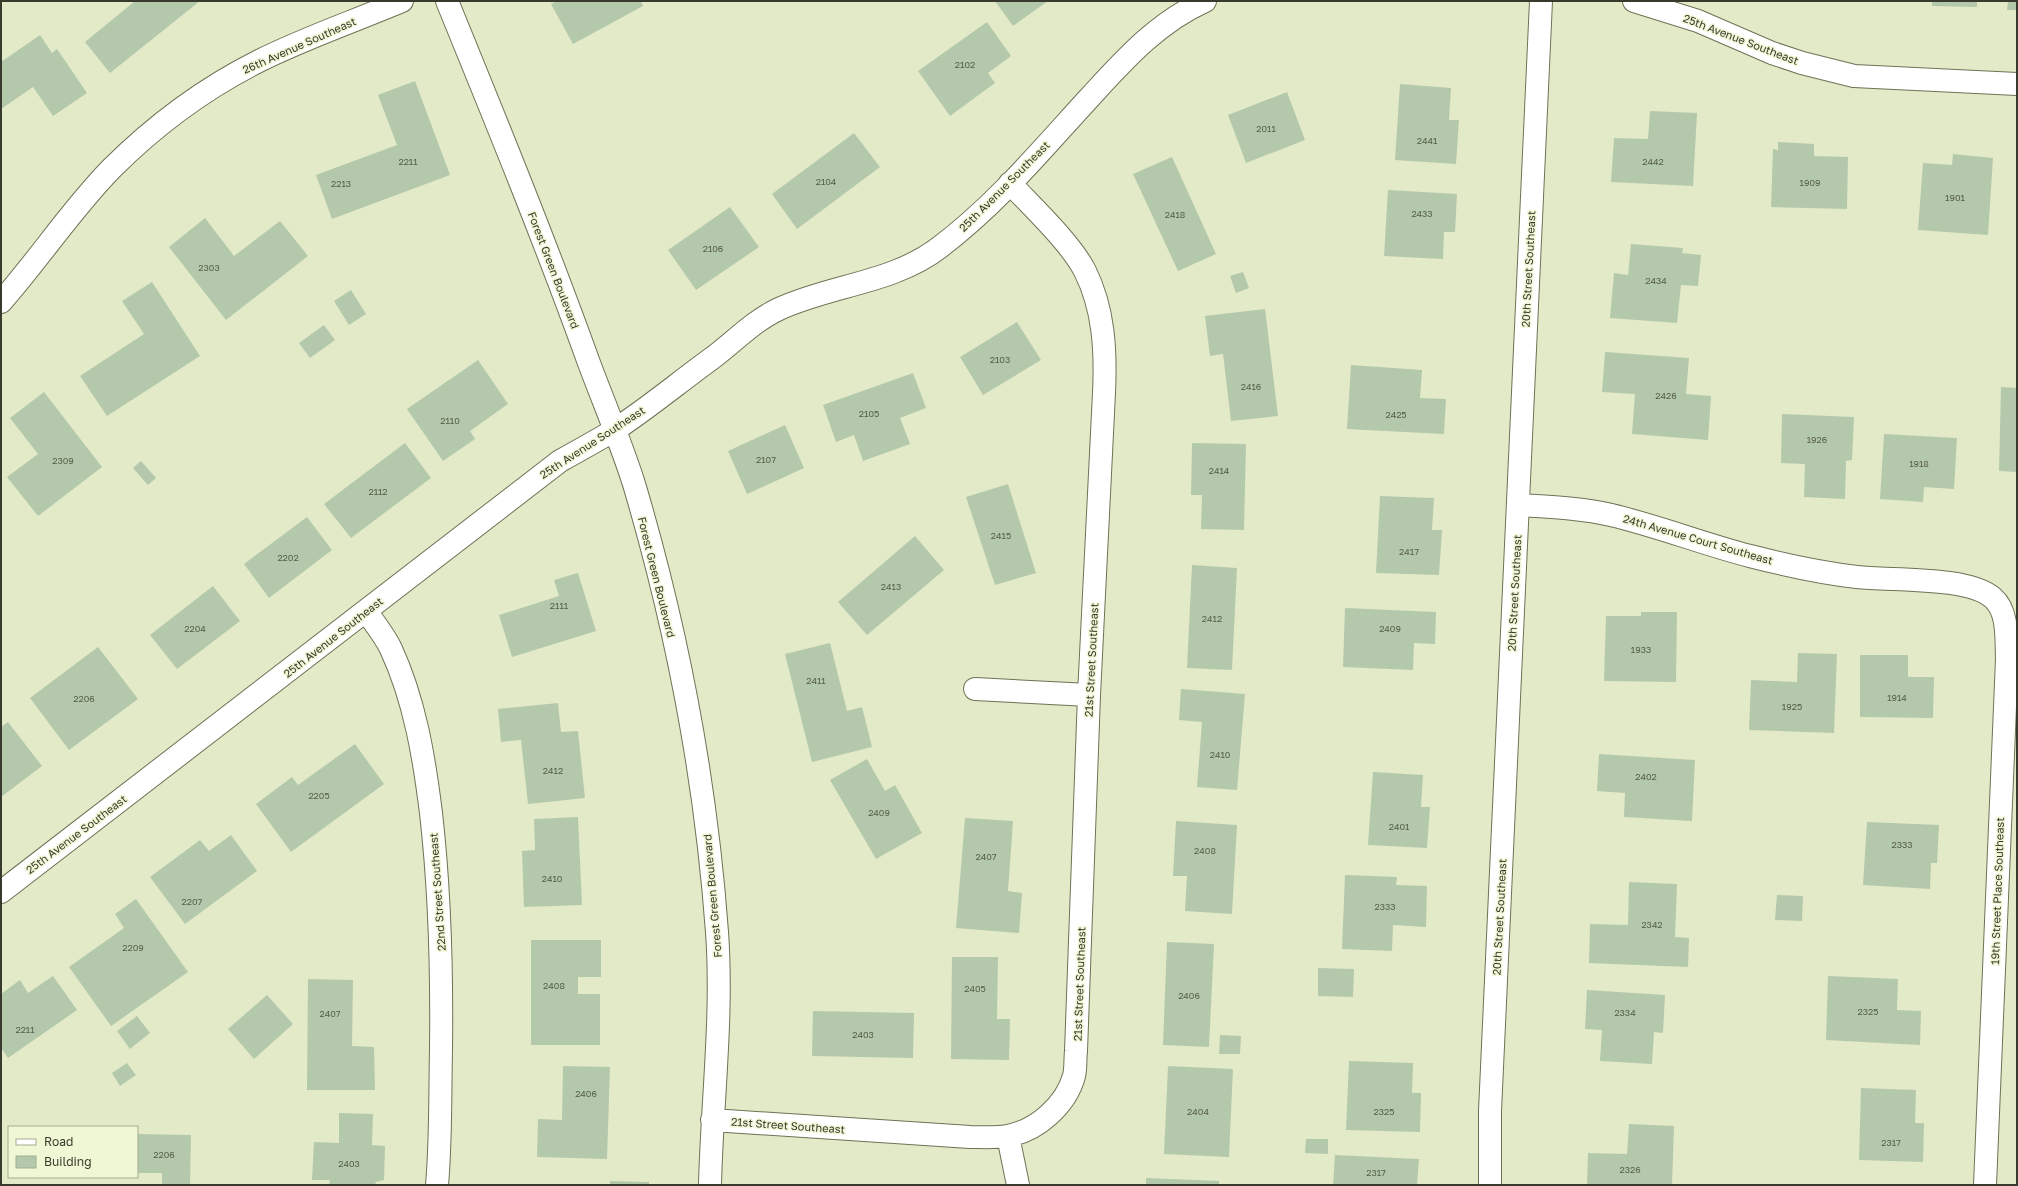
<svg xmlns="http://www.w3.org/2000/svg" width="2018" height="1186" font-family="'Golos Text',sans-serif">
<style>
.building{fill:#b4c9ac}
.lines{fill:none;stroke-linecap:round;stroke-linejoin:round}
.street-casing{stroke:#6d7355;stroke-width:24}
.street{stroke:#fff;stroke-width:22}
.labels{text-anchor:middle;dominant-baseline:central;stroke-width:3;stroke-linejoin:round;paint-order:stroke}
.number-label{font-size:9px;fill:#565e4c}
.street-label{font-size:11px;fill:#373a2c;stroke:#f0f7d5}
</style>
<rect width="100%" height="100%" fill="#e3eac8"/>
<path class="building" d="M135,1H200L110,73L85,42Z
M557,1H641L643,6L573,44L551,4Z
M995,1H1048L1013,26Z
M1932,1H1977V7L1932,6Z
M2008,1H2017V10H2007Z
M987,22L1011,56L988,73L995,83L950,116L918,71Z
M40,35L52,53L57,49L87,93L53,116L33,87L1,109V62Z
M415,81L450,175L332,219L316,175L397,145L378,95Z
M1400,84L1451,88L1449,120H1459L1456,164L1395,160Z
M1287,92L1305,140L1246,163L1228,115Z
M1650,111L1697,113L1693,186L1611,182L1614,138L1648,139Z
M854,133L880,167L797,229L772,194Z
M1778,142L1814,144V156L1848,157L1847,209L1771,207L1773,149L1778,150Z
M1953,154L1993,158L1988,235L1918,230L1923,163L1952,165Z
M1172,157L1216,254L1178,271L1133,174Z
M1388,190L1457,194L1455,232H1444L1443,259L1384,256Z
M730,207L759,247L696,290L668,250Z
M205,218L234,256L280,221L308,256L226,320L169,247Z
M1631,244L1683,248L1682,253L1701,255L1698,286L1681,285L1677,323L1610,318L1614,273L1628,275Z
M1243,272L1249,288L1236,293L1230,276Z
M152,282L200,356L107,416L80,376L144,334L122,301Z
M351,290L366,314L349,325L334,301Z
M1265,309L1278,416L1231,421L1223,354L1210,356L1205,316Z
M1017,322L1041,360L983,395L960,357Z
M324,325L335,340L310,358L299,343Z
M1605,352L1689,358L1686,394L1711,396L1708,440L1632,434L1635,394L1602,392Z
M478,360L508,404L470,431L475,439L443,461L407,409Z
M1351,365L1422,370L1420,398L1446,399L1444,434L1347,429Z
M913,373L926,408L900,418L910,444L863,461L854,435L836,442L823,405Z
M2001,387L2017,388V472L1999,471Z
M44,392L102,467L38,516L7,477L38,454L10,418Z
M1782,414L1854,417L1852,460L1846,461L1845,499L1804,497L1805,464L1781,463Z
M785,425L804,468L747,494L728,451Z
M1884,434L1957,438L1954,489L1924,487L1923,502L1880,499Z
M405,443L431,478L351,538L324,504Z
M1192,443L1246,444L1244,530L1201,529L1202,495H1191Z
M141,461L156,478L148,485L133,468Z
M1008,484L1036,573L995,585L966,497Z
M1380,496L1434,498L1432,530H1442L1439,575L1376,573Z
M307,517L332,550L269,598L244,564Z
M915,536L944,570L867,635L838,602Z
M1192,565L1237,568L1232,670L1187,668Z
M578,573L596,631L512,657L499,615L559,596L554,580Z
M213,586L240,621L177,669L150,635Z
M1345,608L1436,612L1435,644L1414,643L1413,670L1343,667Z
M1641,612H1677L1676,682L1604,681L1606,616H1641Z
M830,643L847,711L862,707L872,747L812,762L785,654Z
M98,647L138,699L69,750L30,698Z
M1798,653L1837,654L1834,733L1749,730L1751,680L1797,682Z
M1860,655H1908V677H1934L1933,718L1860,717Z
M1181,689L1245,694L1237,790L1197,787L1202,722L1179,720Z
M558,703L561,732L578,731L585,798L528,804L521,740L501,742L498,709Z
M8,722L42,766L1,797V727Z
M355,744L384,784L291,852L256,804L292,777L298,785Z
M1599,754L1695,760L1692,821L1624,817L1625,793L1597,791Z
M867,759L885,791L895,785L922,833L876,859L830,780Z
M1373,772L1423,775L1421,807H1430L1427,848L1368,845Z
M578,817L582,905L524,907L522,851L535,850L534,819Z
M965,818L1013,821L1008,891L1022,893L1019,933L956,928Z
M1176,821L1237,825L1232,914L1185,911L1187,876H1173Z
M1867,822L1939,825L1937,863H1931L1930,889L1863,885Z
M231,835L257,871L185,924L150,877L200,840L209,851Z
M1345,875L1397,877L1396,885L1427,886L1426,927L1393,925L1392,951L1342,949Z
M1629,882L1677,884L1675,937L1689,938L1688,967L1589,963L1590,924L1628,925Z
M1777,895L1803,896L1802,921L1775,920Z
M136,899L188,972L111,1026L69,967L124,928L115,914Z
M531,940H601V977H578V994H600V1045H531Z
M1167,942L1214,944L1209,1047L1163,1045Z
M952,957H998L997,1019H1010L1009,1060L951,1059Z
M1318,968L1354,969L1353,997L1318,996Z
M53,976L77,1010L8,1058L1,1048V994L20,980L28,993Z
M1828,976L1898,979L1897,1010L1921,1011L1920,1045L1826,1040Z
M308,979L353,980L352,1046L374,1047L375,1090H307Z
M1587,990L1665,995L1663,1033L1654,1032L1652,1064L1600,1061L1602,1030L1585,1029Z
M267,995L293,1024L254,1059L228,1029Z
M813,1011L914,1013L913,1058L812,1056Z
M137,1016L150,1033L130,1049L117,1031Z
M1220,1035L1241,1036L1240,1054H1219Z
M1349,1061L1413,1063L1412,1093H1421L1420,1132L1346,1130Z
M127,1063L136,1075L120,1086L112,1073Z
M563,1066L610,1067L607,1159L537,1157L538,1119L562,1120Z
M1168,1066L1233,1069L1229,1157L1164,1154Z
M1861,1088L1916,1090L1915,1123H1924L1923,1162L1859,1160Z
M339,1113L373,1114L372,1145L385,1146L384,1180L376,1182L375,1185H329L330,1180H312L314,1142L339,1143Z
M1629,1124L1674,1126L1672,1185H1587L1588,1153L1627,1154Z
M137,1134L191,1135L190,1185H162V1173H137Z
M1306,1139H1328V1154L1305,1153Z
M1335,1155L1419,1159L1417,1185H1333Z
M1146,1178L1219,1181V1185H1146Z
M610,1181L649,1182V1185H610Z"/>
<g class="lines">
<defs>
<path id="street" d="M447,1C496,121 545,241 589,363C604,403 621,443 634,484C677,629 706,782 717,932C723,1016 712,1101 710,1185
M1634,1L1698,21L1772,53L1802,63L1854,76L2017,84
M1,302C39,259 71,210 111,169C154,126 205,88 259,61C305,38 355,21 402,1
M1518,505C1549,507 1581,508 1611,515C1658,526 1703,544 1750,556C1785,565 1822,573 1857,577C1892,581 1968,576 1993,598C2009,612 2006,640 2007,659L1985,1185
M366,611C375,624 385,636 391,649C415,701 424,757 431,813C440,892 442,970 441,1049C440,1094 441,1140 437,1185
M975,689L1089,695
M1,892L560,461C578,451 596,441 613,431C647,409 678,383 711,359C733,343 753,321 779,309C830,285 894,283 940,247C997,204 1043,148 1091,96C1125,59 1158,22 1205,1
M712,1120L970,1137C982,1137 995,1138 1007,1136C1037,1131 1066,1105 1074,1076C1076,1068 1075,1059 1076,1051L1089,695L1104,393C1106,351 1104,309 1085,271C1070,242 1032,207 1010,183
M1008,1136L1018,1185
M1490,1185V1111L1541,1"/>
</defs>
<use href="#street" class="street-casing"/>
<use href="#street" class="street"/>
</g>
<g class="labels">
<g class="number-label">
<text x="965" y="64">2102</text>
<text x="1266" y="128">2011</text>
<text x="1427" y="140">2441</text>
<text x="408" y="161">2211</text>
<text x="1653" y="161">2442</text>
<text x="826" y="181">2104</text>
<text x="1810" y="182">1909</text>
<text x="341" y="183">2213</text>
<text x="1955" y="197">1901</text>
<text x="1422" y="213">2433</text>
<text x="1175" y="214">2418</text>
<text x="713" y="248">2106</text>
<text x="209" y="267">2303</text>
<text x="1656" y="280">2434</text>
<text x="1000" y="359">2103</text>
<text x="1251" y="386">2416</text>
<text x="1666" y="395">2426</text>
<text x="869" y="413">2105</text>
<text x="1396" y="414">2425</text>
<text x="450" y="420">2110</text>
<text x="1817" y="439">1926</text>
<text x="766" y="459">2107</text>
<text x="63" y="460">2309</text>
<text x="1919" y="463">1918</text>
<text x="1219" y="470">2414</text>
<text x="378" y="491">2112</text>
<text x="1001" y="535">2415</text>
<text x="1409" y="551">2417</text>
<text x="288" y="557">2202</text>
<text x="891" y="586">2413</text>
<text x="559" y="605">2111</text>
<text x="1212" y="618">2412</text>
<text x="195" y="628">2204</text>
<text x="1390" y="628">2409</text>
<text x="1641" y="649">1933</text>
<text x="816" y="680">2411</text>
<text x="1897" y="697">1914</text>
<text x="84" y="698">2206</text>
<text x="1792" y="706">1925</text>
<text x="1220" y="754">2410</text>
<text x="553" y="770">2412</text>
<text x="1646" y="776">2402</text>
<text x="319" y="795">2205</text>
<text x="879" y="812">2409</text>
<text x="1399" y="826">2401</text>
<text x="1902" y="844">2333</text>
<text x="1205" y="850">2408</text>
<text x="986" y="856">2407</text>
<text x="552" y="878">2410</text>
<text x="192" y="901">2207</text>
<text x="1385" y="906">2333</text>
<text x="1652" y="924">2342</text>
<text x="133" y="947">2209</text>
<text x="554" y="985">2408</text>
<text x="975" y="988">2405</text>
<text x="1189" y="995">2406</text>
<text x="1868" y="1011">2325</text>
<text x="1625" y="1012">2334</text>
<text x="330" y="1013">2407</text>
<text x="25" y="1029">2211</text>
<text x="863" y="1034">2403</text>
<text x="586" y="1093">2406</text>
<text x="1198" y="1111">2404</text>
<text x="1384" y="1111">2325</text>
<text x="1891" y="1142">2317</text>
<text x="164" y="1154">2206</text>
<text x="349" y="1163">2403</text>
<text x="1630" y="1169">2326</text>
<text x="1376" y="1172">2317</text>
</g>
<g class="street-label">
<text transform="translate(1741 39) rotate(21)">25th Avenue Southeast</text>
<text transform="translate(299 45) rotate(-24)">26th Avenue Southeast</text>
<text transform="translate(1004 186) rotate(-45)">25th Avenue Southeast</text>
<text transform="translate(1528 269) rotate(-87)">20th Street Southeast</text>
<text transform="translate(554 270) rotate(69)">Forest Green Boulevard</text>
<text transform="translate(592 442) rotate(-33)">25th Avenue Southeast</text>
<text transform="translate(1698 539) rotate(16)">24th Avenue Court Southeast</text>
<text transform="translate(657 577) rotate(76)">Forest Green Boulevard</text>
<text transform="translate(1514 593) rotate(-87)">20th Street Southeast</text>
<text transform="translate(333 637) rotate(-38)">25th Avenue Southeast</text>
<text transform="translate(1091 660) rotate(-87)">21st Street Southeast</text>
<text transform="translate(76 834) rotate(-37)">25th Avenue Southeast</text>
<text transform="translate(1997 891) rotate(-88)">19th Street Place Southeast</text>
<text transform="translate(437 892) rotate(-94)">22nd Street Southeast</text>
<text transform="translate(712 896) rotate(-95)">Forest Green Boulevard</text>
<text transform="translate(1499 917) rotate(-87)">20th Street Southeast</text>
<text transform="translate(1079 984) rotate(-88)">21st Street Southeast</text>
<text transform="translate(788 1125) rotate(4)">21st Street Southeast</text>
</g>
</g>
<rect width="2018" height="1186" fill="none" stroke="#373a2c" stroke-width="4"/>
<rect x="8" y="1126" width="130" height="52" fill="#f0f7d5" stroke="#a6ab91"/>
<rect x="16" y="1139" width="20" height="6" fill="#ffffff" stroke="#a6ab91"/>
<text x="44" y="1146" font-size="12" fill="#373a2c">Road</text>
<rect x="16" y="1156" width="20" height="12" fill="#b4c9ac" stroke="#a6ab91"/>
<text x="44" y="1166" font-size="12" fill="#373a2c">Building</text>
</svg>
